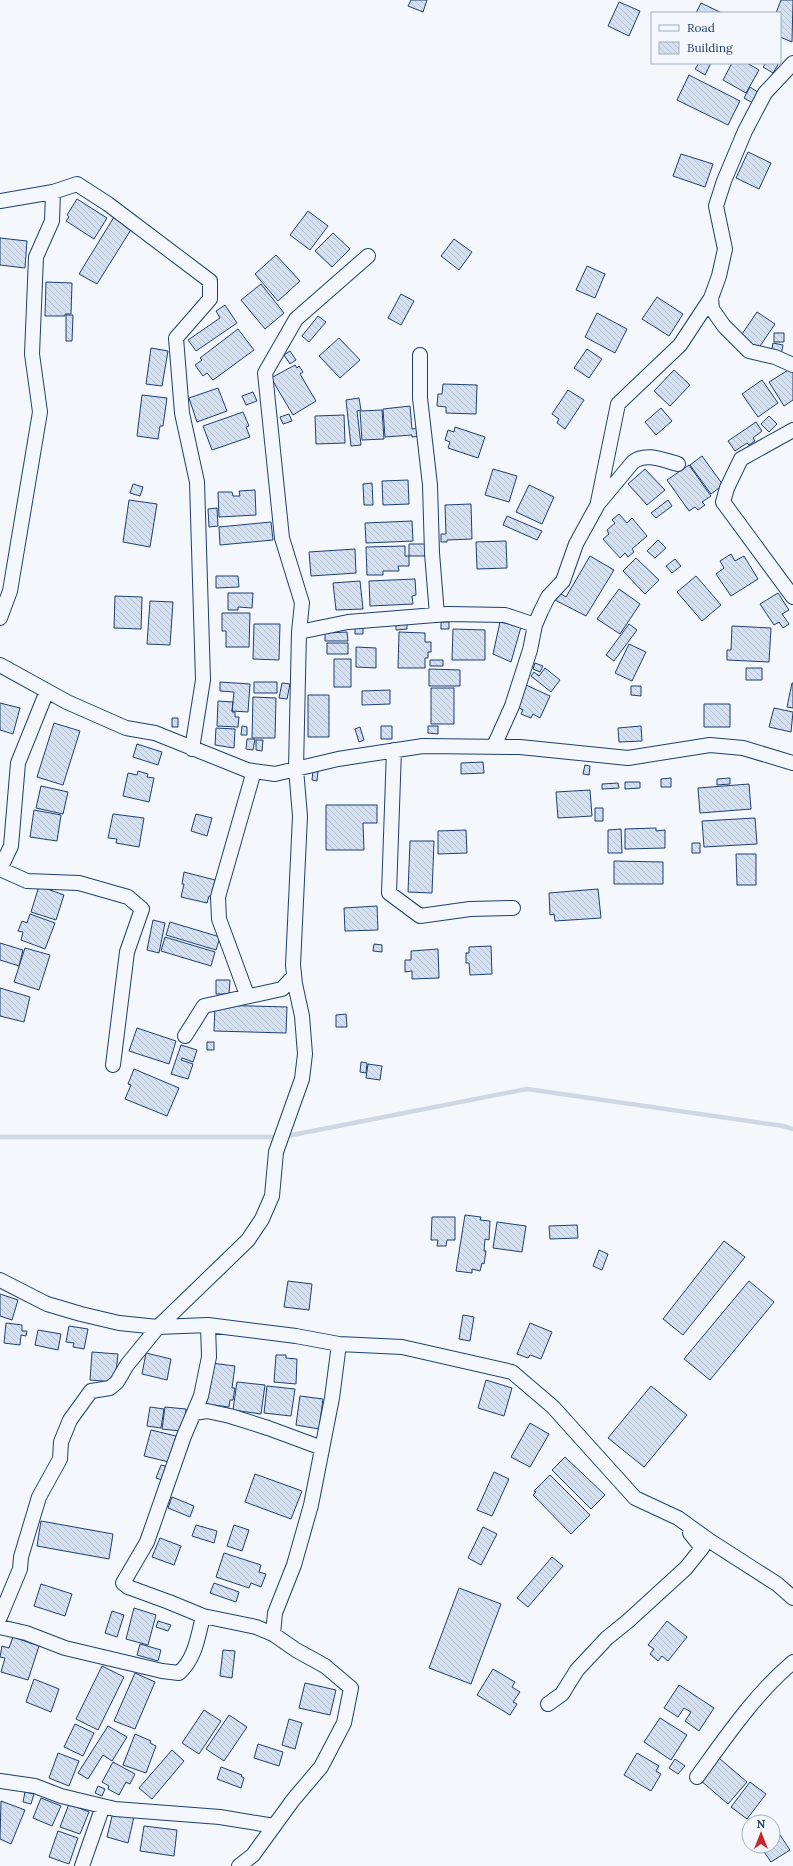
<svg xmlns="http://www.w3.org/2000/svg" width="793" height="1866" font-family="Lora,serif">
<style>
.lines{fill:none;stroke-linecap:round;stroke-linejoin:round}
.stream{stroke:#cfd7e4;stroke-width:4.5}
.building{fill:url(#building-back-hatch);stroke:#1d3f73}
.street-casing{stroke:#1d3f73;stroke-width:16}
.street{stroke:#f4f7fb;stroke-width:14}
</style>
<defs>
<pattern id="building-back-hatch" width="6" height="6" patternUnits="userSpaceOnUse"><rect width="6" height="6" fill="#d5e0f0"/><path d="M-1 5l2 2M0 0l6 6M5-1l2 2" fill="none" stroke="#b6c1d1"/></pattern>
</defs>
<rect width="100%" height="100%" fill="#f4f7fb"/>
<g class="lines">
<path class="stream" d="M0,1137H282L527,1089L783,1126L793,1129"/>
</g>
<path class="building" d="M411,0H427L423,12L408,6Z
M781,0H793L792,42L780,37V13H776Z
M619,2L640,11L629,36L608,26Z
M701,3L722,13H696Z
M699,63H711L705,75L695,69Z
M732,63H747L759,70L746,93L723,80Z
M766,63H779L773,73L763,67Z
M689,75L740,101L728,125L677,100Z
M750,87L759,93L753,103L744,98Z
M748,152L771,163L759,189L736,178Z
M681,154L713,164L705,187L673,176Z
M77,199L107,218L94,239L66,221L69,217L67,215Z
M308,211L328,226L310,250L290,235Z
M114,217L132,228L97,284L79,274Z
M333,233L350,249L332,267L315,251Z
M0,238L27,241L25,268L0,265Z
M454,239L472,252L459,270L441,256Z
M276,255L300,281L278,301L255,274Z
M587,266L605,274L595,298L576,290Z
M46,282L72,283L71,314H65V316H45Z
M261,284L284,313L265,329L241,300Z
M401,294L414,301L401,325L388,318Z
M657,297L683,314L669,336L642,319Z
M225,305L237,323L196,351L188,340L220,318L216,311Z
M757,312L775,324L758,349L740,337Z
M597,313L627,329L615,353L585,337Z
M66,315H73L72,341H66Z
M318,316L326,322L309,342L302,336Z
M238,329L254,350L213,380L207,373L203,376L195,365L202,360L200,358Z
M774,333H784V342H774Z
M339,338L360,360L340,378L319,356Z
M773,343L783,345L781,356L771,354Z
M151,348L168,351L162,386L146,384Z
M587,349L602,359L589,378L574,368Z
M290,351L296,360L290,364L284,355Z
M295,365L297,368L299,366L303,372L300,374L316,401L293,415L271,378Z
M793,367V400L784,406L769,382Z
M674,370L690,385L670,406L654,391Z
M762,380L778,403L758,417L742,394Z
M443,384L477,385L476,414L446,413V407L437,406L438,394H442Z
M218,388L227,411L197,422L189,398Z
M568,390L584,400L565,429L557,423L559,419L552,414Z
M253,392L257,401L246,405L242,396Z
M142,395L167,398L163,426H160L158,439L137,436Z
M359,398L361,410L357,411L361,445L351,446L346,400Z
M410,406L412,429L420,428L421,436L412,437V435L385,437L383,409Z
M661,408L672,421L656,435L645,422Z
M382,410L384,439L362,440L360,411Z
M243,412L249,426L246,427L250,437L212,450L203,426Z
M289,414L292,421L283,424L280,417Z
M344,415L345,443L316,444L315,416Z
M769,416L777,424L769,432L761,424Z
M756,422L762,431L753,438L755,441L749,445L747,443L735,451L728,441Z
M455,427L485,437L478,458L448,448L450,442L445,440L448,430L454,432Z
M702,456L723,485L711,494L690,465Z
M689,465L711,496L702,502L705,505L698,510L695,507L689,511L667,480Z
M493,469L517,476L509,502L485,495Z
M645,469L665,490L647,505L628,484Z
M408,480L409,504L383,505L382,481Z
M372,483L373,505H364L363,484Z
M133,484L143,487L140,496L130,493Z
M529,485L554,497L542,524L516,512Z
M255,490L256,515L219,517L218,492H232L233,496H240L239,491Z
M129,500L157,504L150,547L123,542Z
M668,500L672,506L656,518L651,513Z
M471,504L472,539L447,540V542H441V534H446L445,505Z
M217,508L218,526L209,527L208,509Z
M619,514L627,523L632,518L647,536L632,549L634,552L628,557L625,553L620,558L603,539L609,534L607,530L615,523L612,520Z
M507,516L542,531L537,540L503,525Z
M412,521L413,541L366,543L365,523Z
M271,522L273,540L220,545L219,527Z
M658,540L666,548L655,558L647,551Z
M506,541L507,568L477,569L476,542Z
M409,544H426V556H409Z
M405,546V556H409V566H398L399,571H383V575H367L366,547Z
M355,549L356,573L311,576L309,552Z
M731,554L735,561L744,556L758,579L731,596L716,574L724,568L720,561Z
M590,556L614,570L586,616L555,600L559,593L566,597Z
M636,558L659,580L645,594L623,571Z
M675,559L681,566L672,573L666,566Z
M216,576H238L239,587L216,588Z
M696,576L721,605L702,621L677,592Z
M415,579L416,595L412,596L413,604L370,606L369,581Z
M360,581L363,609L336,610L333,583Z
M619,589L640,604L620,634L597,619Z
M228,593H253L252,608L238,607V610H228Z
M778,593L789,610L782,614L789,624L783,628L779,622L774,625L760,604Z
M115,596L142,597L141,629L114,628Z
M150,601L173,602L170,645L147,644Z
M222,613H250L249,647H226V631H222Z
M396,622H407V629L396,630Z
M441,622H449V629H441Z
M500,622L521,627L511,662L493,654Z
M254,624H280L279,660L253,659Z
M629,624L637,630L614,661L606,655Z
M355,626H363V634H355Z
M732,626L771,628L769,662L727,660V650H731Z
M453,629L485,630V660H452Z
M347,632L348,641H325V633Z
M399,632L425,633V642H431V652H428V658H425V668H398Z
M327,643H348V654H327Z
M629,644L646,652L632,681L615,673Z
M356,647L376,648V668L356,667Z
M334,659H351V687H334Z
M430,660H443V666H430Z
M535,663L543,666L540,672L533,669Z
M545,668L560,680L551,692L531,676L534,672L539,676Z
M746,668H762V680H746Z
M429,669L460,670V686H429Z
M220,682L250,684L248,712L232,711L234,692L220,691Z
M254,682H277V693H254Z
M282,683L290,684L287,699L279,698Z
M792,683H793V708L787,707Z
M526,685L550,696L540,718L533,714L531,718L521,714L523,710L516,706Z
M631,686H641V696L631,695Z
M431,688H454V724H431Z
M390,690V704L362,705V691Z
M308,695H329V737H308Z
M253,697L276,698L275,738H252Z
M218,701L233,702L232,712H235V717H239L238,727L217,726Z
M0,703L20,708L13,734L0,730Z
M704,704H730V727H704Z
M774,708L793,712L791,732L769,727Z
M172,718H178V727H172Z
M54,723L80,731L63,785L37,777Z
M242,726L247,727V735H241Z
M381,726H392V739H381Z
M428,726H438V734L428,733Z
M641,726L642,741L619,742L618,728Z
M360,727L364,740L359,742L355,729Z
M216,728L235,729L234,748L215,745Z
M247,739H255L253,750L246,749Z
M256,740H263L262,751L256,750Z
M137,744L162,752L158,765L133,757Z
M483,762L484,773L461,774V763Z
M585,765L590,766L589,775L583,774Z
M138,771L148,774L147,777L154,778L149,802L123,796L128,773L137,775Z
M313,771H318L317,781L312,780Z
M671,778V787H661V779Z
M730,778V784L717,785V779Z
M625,782H640V788L625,789Z
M618,783L619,788L602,789V784Z
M749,784L751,809L700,813L698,788Z
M41,786L68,792L63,814L36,808Z
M590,790L592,816L558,818L556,792Z
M326,805H377V823H363L364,850H326Z
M595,808H603V821H595Z
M34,810L61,815L57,841L30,837Z
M113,814L144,818L139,847L116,843L117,839L108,838Z
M196,814L212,818L207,836L191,831Z
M755,818L757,844L704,847L702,821Z
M656,828V831L665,830V848L625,849V829Z
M621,829L622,853H608V830Z
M466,830L467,853L438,854V831Z
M410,841H434L432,893L408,892Z
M692,843H700V853H692Z
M736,854H756V885H737Z
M614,861L663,862V884H614Z
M184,872L215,880L211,896H209L207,903L181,897L184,884H182Z
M39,886L64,895L56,920L31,912Z
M598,889L601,918L555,921L554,914L550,915L549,893Z
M377,906L378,930L345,931L344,908Z
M30,914L55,923L45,949L21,940L23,932L18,931L22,921L27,923Z
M153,920L165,923L159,953L147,950Z
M170,922L220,937L216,950L166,935Z
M165,937L215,952L211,966L161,951Z
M0,943L23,950L19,966L0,960Z
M374,944L382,945V952L373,951Z
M491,946L492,974L470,975L469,963H466V953H469V947Z
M25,948L50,955L39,990L14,982Z
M438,949L439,978L412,979V971L405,972V960H411V951Z
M216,980H230L229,994H216Z
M0,988L30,997L24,1022L0,1016Z
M215,1005L287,1007L286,1033L214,1031Z
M346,1014L347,1027H336V1015Z
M137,1028L176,1041L169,1064L129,1051Z
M207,1042H214V1050H207Z
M181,1045L197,1050L193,1062L182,1058L181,1060L193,1064L188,1079L171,1074Z
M361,1062L367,1063L366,1073L360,1072Z
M368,1064L382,1066L380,1080L366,1078Z
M134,1069L179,1088L167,1116L125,1099L131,1085L128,1084Z
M465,1215L481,1217L480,1220L490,1221L489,1240L485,1239L484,1251H486L484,1264L482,1263L480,1271L472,1269V1273L456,1271Z
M432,1217H455V1240H447L446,1246H437L438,1240H431Z
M497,1222L526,1226L522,1252L493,1248Z
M577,1225L578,1238L550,1239L549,1226Z
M724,1241L745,1257L683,1335L663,1319Z
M599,1250L608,1254L602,1270L593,1266Z
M288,1281L312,1284L309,1310L284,1307Z
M749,1281L774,1302L710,1380L684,1359Z
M0,1294L18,1300L12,1320L0,1316Z
M463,1315L474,1317L470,1341L459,1339Z
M6,1323L22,1325V1331H27L26,1336L21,1335L20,1345L4,1343Z
M530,1323L552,1332L541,1359L530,1355L528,1358L517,1354Z
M69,1326L88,1329L84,1349L73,1347L74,1343L66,1342Z
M38,1330L61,1334L58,1350L35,1345Z
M92,1352L118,1354L115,1382L90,1380Z
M146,1353L171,1359L167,1380L142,1374Z
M276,1355H286V1358L297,1359L296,1384L274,1382Z
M211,1363L235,1366L232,1388H235L233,1400H230L229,1407L205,1404Z
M486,1380L512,1388L504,1416L478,1408Z
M237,1382L265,1385L261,1414L233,1410Z
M267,1386L295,1389L291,1416L264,1413Z
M651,1386L687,1415L644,1467L608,1438Z
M300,1396L323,1399L319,1429L296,1425Z
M150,1407L164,1409L161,1428L147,1426Z
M165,1407L186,1409L184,1425L180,1431L162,1429Z
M530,1423L549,1434L530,1467L511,1457Z
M151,1430L176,1436L169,1462L144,1456Z
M565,1457L605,1495L591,1509L552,1470Z
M161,1465L169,1467L165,1481L156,1478Z
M494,1472L509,1479L492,1516L477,1510Z
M255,1474L302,1491L291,1519L245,1502Z
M550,1475L590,1515L571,1534L533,1495L536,1492L534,1491Z
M172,1497L194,1506L190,1517L168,1508Z
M41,1521L113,1534L109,1559L37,1546Z
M196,1525L217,1531L214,1543L192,1536Z
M234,1525L249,1530L242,1551L227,1546Z
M483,1527L497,1534L481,1565L468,1558Z
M160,1538L181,1546L174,1565L152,1557Z
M224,1553L261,1565L259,1572L266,1574L261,1587L251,1583L249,1588L216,1577Z
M552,1557L563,1566L528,1607L517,1598Z
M214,1583L239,1592L236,1602L210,1593Z
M41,1584L72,1594L65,1616L34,1606Z
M459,1588L501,1604L471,1684L429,1668Z
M134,1608L156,1615L148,1645L126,1639Z
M112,1611L124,1615L117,1637L105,1633Z
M158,1621L171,1625L168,1631L156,1627Z
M667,1621L687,1637L668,1661L662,1656L658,1661L650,1654L654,1649L648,1645Z
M13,1637L39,1646L28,1680L1,1672L5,1658L0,1657L2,1646L9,1648Z
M140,1644L161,1650L158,1661L137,1655Z
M223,1650L235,1651L232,1678L220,1676Z
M102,1666L124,1677L98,1730L76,1719Z
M493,1669L515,1682L512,1687L520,1692L513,1702L517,1704L510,1715L477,1695Z
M135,1673L155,1682L135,1729L114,1721Z
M34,1679L59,1689L51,1712L26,1702Z
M305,1683L336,1690L330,1715L299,1708Z
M679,1685L714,1708L699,1731L685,1721L691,1712L684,1708L678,1717L664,1708Z
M204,1710L221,1721L199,1754L182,1743Z
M229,1715L247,1727L224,1761L206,1749Z
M660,1718L687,1735L671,1760L644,1742Z
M289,1719L302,1723L295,1749L282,1745Z
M75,1724L94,1733L83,1756L64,1747Z
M108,1726L127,1737L112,1761L103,1755L88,1779L78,1773Z
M135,1734L151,1741L150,1743L156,1746L146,1773L123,1765Z
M258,1744L283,1752L279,1766L254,1758Z
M172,1750L184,1761L152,1799L139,1788Z
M58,1753L79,1761L69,1786L49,1778Z
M637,1753L659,1766L656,1771L661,1774L651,1791L624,1775Z
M719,1758L747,1782L728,1804L700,1780Z
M675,1759L685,1766L678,1774L669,1768Z
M113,1762L135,1774L130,1784L126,1782L119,1795L108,1789L109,1786L102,1782Z
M221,1767L242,1775L241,1776L244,1778L241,1788L217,1779Z
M750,1782L766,1794L747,1819L731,1807Z
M98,1786L105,1789L102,1796L95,1793Z
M25,1792L34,1794L31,1804L23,1802Z
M41,1798L61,1806L52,1826L33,1818Z
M1,1801L25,1810L11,1844L0,1839Z
M69,1804L89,1812L80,1834L60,1827Z
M113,1812L134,1817L128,1843L107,1837Z
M144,1826L177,1830L174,1856L140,1851Z
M776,1829L790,1850L771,1862L760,1846H773V1831Z
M58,1831L78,1838L69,1864L49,1857Z"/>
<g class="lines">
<defs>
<path id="street" d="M793,63L765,93L745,131L724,181L716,206L725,249L719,276L711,298L712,309L724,326L749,351L775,357L793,365
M0,201L53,192
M420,355V398L430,485L432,553L437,615
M793,430L741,459L727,488L723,502L793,597
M598,502L618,404L680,345L711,298
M0,618L10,591L40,412L32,354L36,257L52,221L53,192L77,184L108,204L210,281V299L176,338L182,413L197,482L203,680L192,749
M299,632L348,622L448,614L505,615L535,625
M0,665L67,702L126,728L155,733L247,770L275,774L338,759L423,746L520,747L628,758L710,745L743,748L793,763
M47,691L18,763L11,846L0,869L27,881L79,883L128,897L142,909L127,952L113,1065
M494,746L512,706L530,650L535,625L541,611L548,597L563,581L576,544L598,504L633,462C646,452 663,460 678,464
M394,750L389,893L420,916L470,909L513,908
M247,995L219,919L218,897L254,771
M185,1036L204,1006L282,989L294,976
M0,1280L47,1304L81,1314L119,1323L158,1327L208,1325L296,1336L339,1344L402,1347L512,1372L553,1407L635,1498L678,1518L710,1541L777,1584L793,1598
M194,1413L207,1411L230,1416L268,1428L322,1448
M203,1616L169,1602L128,1587L123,1583L147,1542L184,1436L201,1396L209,1357L208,1325
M0,1617L20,1569L21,1557L39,1497L60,1459L61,1442L70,1420L91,1391L110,1388L117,1382L127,1365L158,1327L248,1240L262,1219L272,1196L276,1152L302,1079L305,1054L302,1016L295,984L293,965L300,816L296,769L299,632L302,603L282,538L265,373L296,319L368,256
M0,1627L26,1633L65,1648L162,1671L179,1673C195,1659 198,1637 203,1616L256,1627L273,1634
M548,1704L562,1694L577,1670L607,1638L628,1621L686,1568L702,1548L690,1533
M697,1777C726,1737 755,1694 793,1662
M0,1781L35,1786L61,1796L115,1809L220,1817L274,1826
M82,1866L103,1806
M239,1866L253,1855L293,1800L321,1767L344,1723L351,1688L325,1666L296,1650L273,1634L275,1613L294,1565L311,1505L332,1398L339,1344"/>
</defs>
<use href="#street" class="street-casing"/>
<use href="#street" class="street"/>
</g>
<rect x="651" y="12" width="130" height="52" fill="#f4f7fb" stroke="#9eadc5"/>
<rect x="659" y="25" width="20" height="6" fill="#f4f7fb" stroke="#9eadc5"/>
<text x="687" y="32" font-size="12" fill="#1d3f73">Road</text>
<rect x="659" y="42" width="20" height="12" fill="url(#building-back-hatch)" stroke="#9eadc5"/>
<text x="687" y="52" font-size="12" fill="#1d3f73">Building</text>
<g transform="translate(761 1834)"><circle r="19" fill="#f4f7fb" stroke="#9eadc5"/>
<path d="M0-3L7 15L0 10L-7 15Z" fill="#c62828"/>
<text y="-6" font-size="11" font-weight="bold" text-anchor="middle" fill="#1d3f73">N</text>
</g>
</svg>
